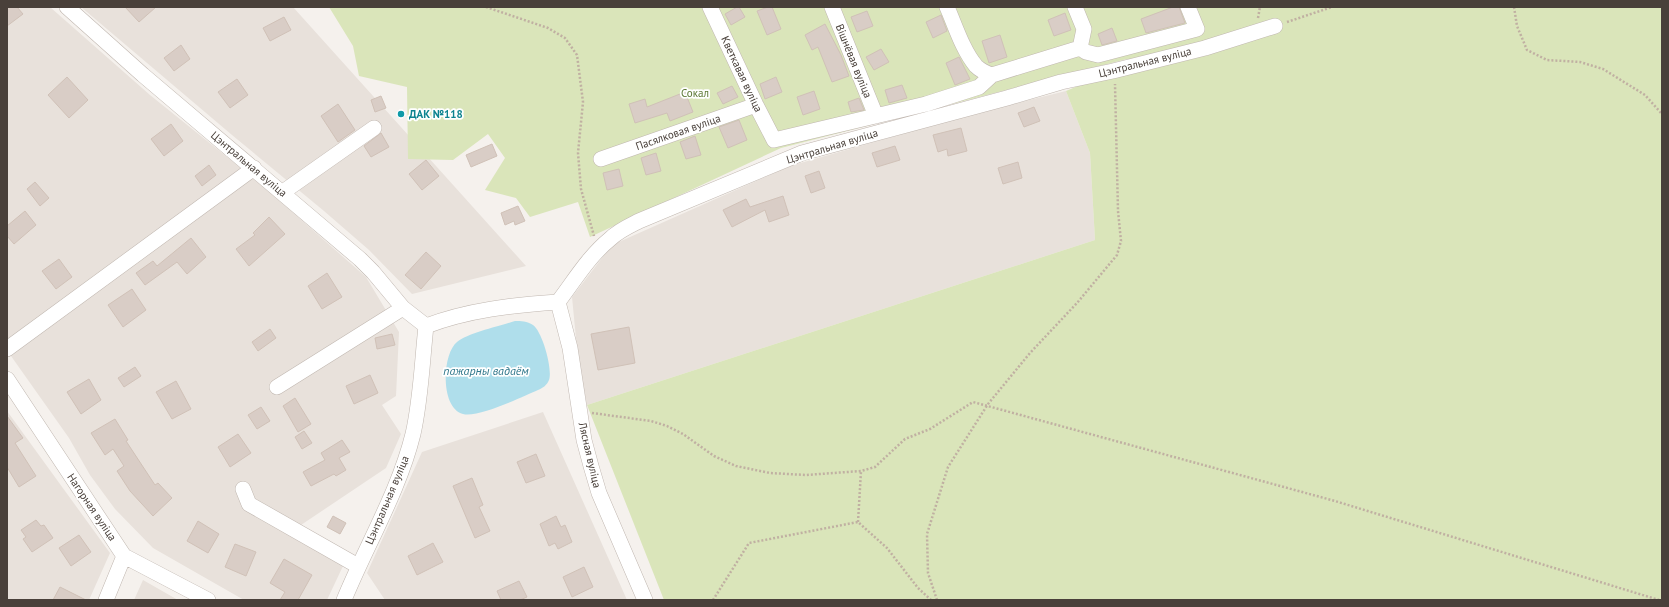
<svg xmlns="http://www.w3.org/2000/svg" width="1669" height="607" font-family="'PT Sans',sans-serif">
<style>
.residential{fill:#e8e1db}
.green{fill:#dae5ba}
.water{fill:#afdeeb}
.building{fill:#d9cdc6;stroke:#d0c1b7}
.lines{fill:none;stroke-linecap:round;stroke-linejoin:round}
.minor-casing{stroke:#c0b7b0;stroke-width:16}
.path{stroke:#c0b0a2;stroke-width:2.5;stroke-dasharray:2 2;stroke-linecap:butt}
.minor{stroke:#fff;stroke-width:15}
.culture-dot{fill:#0f9aa8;stroke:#fff;stroke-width:1.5}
.labels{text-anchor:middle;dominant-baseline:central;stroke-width:3.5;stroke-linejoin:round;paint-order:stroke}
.street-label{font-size:11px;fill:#49403a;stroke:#fff}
.park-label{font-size:11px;fill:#5a7632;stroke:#fff}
.culture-label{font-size:11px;font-weight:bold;fill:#0d838f;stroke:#fff;text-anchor:start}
.water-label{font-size:12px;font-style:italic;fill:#33798d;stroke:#fff}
</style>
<rect width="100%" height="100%" fill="#f5f1ed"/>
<path class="residential" d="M7,7H50L150,95L257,181L366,277L399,332L396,396L382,405L401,434L386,468L301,525L343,566L327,600H244L153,548L115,509L90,475L69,438L11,356L7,347Z
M81,7H293L526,266L412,294L369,250L324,211L232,135Z
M1066,91L1090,153L1095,240L587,405L578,359L572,297L612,245L790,166L976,113Z
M7,411L110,553L89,600H7Z
M543,412L627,600H385L367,573L422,452Z
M143,580L178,600H134Z"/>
<path class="green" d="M329,7H1662V600H664L587,405L1095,240L1090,153L1066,91L1140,60L1127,59L781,148L590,237L578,202L530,217L516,198L485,190L505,158L488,134L453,160L408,159L407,87L359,76L353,46Z"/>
<path class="water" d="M515,321C521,321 527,321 533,325C542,331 553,369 549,380C547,385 543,388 538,390C522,397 478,418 463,414C440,408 442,354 457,342C468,333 500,326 515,321Z"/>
<path class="building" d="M7,7H17L23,14L7,26Z
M125,7H156L139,22Z
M737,7H739L745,17L731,25L725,14Z
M768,7H772L781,29L767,35L757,11Z
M1173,7H1179L1185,23L1146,33L1141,19Z
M867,11L873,26L857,32L851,17Z
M1065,13L1071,30L1054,36L1048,20Z
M941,15L947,31L933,38L926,22Z
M284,17L291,30L270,41L263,28Z
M825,24L841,55L849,76L832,82L818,47L812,50L805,35Z
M1112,28L1117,41L1102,45L1098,34Z
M1000,35L1007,57L989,63L982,41Z
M181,45L190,59L174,71L164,58Z
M881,49L889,62L874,70L866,57Z
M959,57L970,79L955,85L946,63Z
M67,77L88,100L69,118L48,95Z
M776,77L782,92L765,99L760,84Z
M237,79L248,95L230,108L218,92Z
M902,85L907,98L889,103L885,90Z
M732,86L738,97L723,104L717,93Z
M814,91L820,109L803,115L797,97Z
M685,92L693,112L670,121L667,113L635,123L629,104L645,99L647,107Z
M381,96L386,108L375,112L371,100Z
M859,98L864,110L851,112L848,102Z
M338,104L355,130L338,142L321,116Z
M1034,107L1040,121L1024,127L1018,113Z
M739,120L747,140L728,148L719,127Z
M171,124L183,141L164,156L151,139Z
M961,128L967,151L948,156L947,149L938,152L933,135Z
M381,133L389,147L371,157L364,146Z
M695,136L701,155L686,159L680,142Z
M492,144L497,156L471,167L466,155Z
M895,146L900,160L877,167L872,153Z
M656,153L661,171L646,175L641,158Z
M426,160L439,176L422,190L409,174Z
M1018,162L1022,178L1003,184L998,168Z
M209,165L216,175L202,186L195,176Z
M619,169L623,186L607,190L603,173Z
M819,171L825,188L811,193L805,176Z
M35,182L49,198L40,206L27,189Z
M783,196L789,215L769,222L765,210L732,227L723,210L746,199L750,207Z
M518,206L525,221L515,225L514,221L505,225L501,213Z
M25,211L36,225L14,244L7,236V226Z
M269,217L285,234L249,266L236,249L255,235L253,233Z
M191,238L206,257L187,274L177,262L145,285L136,273L153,261L157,266Z
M426,252L441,266L421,289L405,275Z
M59,259L72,277L56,289L42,271Z
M327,273L342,297L322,309L308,286Z
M132,289L146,310L123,327L108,305Z
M629,327L635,363L598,370L591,334Z
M270,329L276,338L258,351L252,342Z
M392,334L395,345L377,349L375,338Z
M135,367L141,376L124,387L118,378Z
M370,375L378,393L354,404L346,386Z
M89,379L101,400L81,414L67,392Z
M176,381L191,409L172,419L156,392Z
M295,398L311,424L298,432L283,406Z
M261,407L270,421L257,429L248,415Z
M7,416L23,438L15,443L36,476L19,487L7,467Z
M115,419L128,440L126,441L155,485L158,483L172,498L153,516L130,491L117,471L124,466L113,449L105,455L91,433Z
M304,431L312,443L302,449L295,437Z
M238,434L251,453L230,467L218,447Z
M342,440L350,452L339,458L346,470L336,476L334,474L311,486L303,472L325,460L321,453Z
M536,454L545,476L526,483L517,462Z
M472,478L483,505L479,507L490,531L475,538L453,486Z
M333,516L346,523L340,534L327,527Z
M556,516L561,527L565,525L572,542L558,549L555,543L549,546L540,524Z
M36,520L41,526L44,525L53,538L32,552L23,539L26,537L21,530Z
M198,521L219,534L208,553L187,541Z
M79,535L91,552L71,566L59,548Z
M433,543L443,562L417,575L408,556Z
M235,544L256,552L246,576L225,567Z
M284,559L312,575L298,600H280L285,592L270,583Z
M584,567L593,587L572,597L563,577Z
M519,581L527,597L520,600H501L497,591Z
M60,587L86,600H53Z"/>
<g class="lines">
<defs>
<path id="minor" d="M67,7L143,75L360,259L373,272L403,308L426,326
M710,7L756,105L774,140L926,104L979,87L992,75L1080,48
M832,7L876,116
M947,7C955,25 963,51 976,66C980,70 986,73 992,75
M1075,7L1084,29L1080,48
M1080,48L1086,52L1098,55L1197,29L1188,7
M601,159L756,105
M283,192L374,128
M558,302L570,348L584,440L591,466L599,493L645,600
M7,349L254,168
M7,379L124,556L208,600
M277,387L403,308
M243,489L249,504L358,566
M106,600L124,556
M344,600C366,546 399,491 413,434C421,399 422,362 426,326C468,310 513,305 558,302C574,281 589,256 610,239C618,231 629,226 639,221L802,153L1007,98L1061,82L1113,71L1205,48L1275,26"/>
</defs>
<use href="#minor" class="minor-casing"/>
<path class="path" d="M486,7L548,28L565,38L577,55L583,102L578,153L581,189L594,236
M1514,7L1517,26L1527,50L1547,60L1580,62L1603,69L1645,95L1662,114
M1258,18L1260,7
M1287,22L1332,7
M592,413L651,421L667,426L683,434L714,456L736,466L770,473L806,475L861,471L875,467L905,439L930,429L973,402L1335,501L1659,600
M858,522L861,471
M713,600L749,543L858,522L887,548L918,588L931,600
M937,600L928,573L927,534L948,467L988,404L1030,353L1077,303L1117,255L1121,241L1118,211L1115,84"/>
<use href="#minor" class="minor"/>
</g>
<circle class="culture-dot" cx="401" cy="114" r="4"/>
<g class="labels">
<g class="street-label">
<text transform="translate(854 61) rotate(68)">Вішнёвая вуліца</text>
<text transform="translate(1145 62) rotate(-14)">Цэнтральная вуліца</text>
<text transform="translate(742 74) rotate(65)">Кветкавая вуліца</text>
<text transform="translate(678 132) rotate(-19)">Пасялковая вуліца</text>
<text transform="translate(832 146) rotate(-17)">Цэнтральная вуліца</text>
<text transform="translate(249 164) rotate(40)">Цэнтральная вуліца</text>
<text transform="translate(590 455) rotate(77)">Лясная вуліца</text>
<text transform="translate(387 500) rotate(-67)">Цэнтральная вуліца</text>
<text transform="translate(92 507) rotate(56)">Нагорная вуліца</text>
</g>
<g class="park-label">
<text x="695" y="93">Сокал</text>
</g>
<g class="culture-label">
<text x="409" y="114">ДАК №118</text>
</g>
<g class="water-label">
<text x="486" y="370">пажарны вадаём</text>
</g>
</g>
<rect width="1669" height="607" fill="none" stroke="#49403a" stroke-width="16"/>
</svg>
